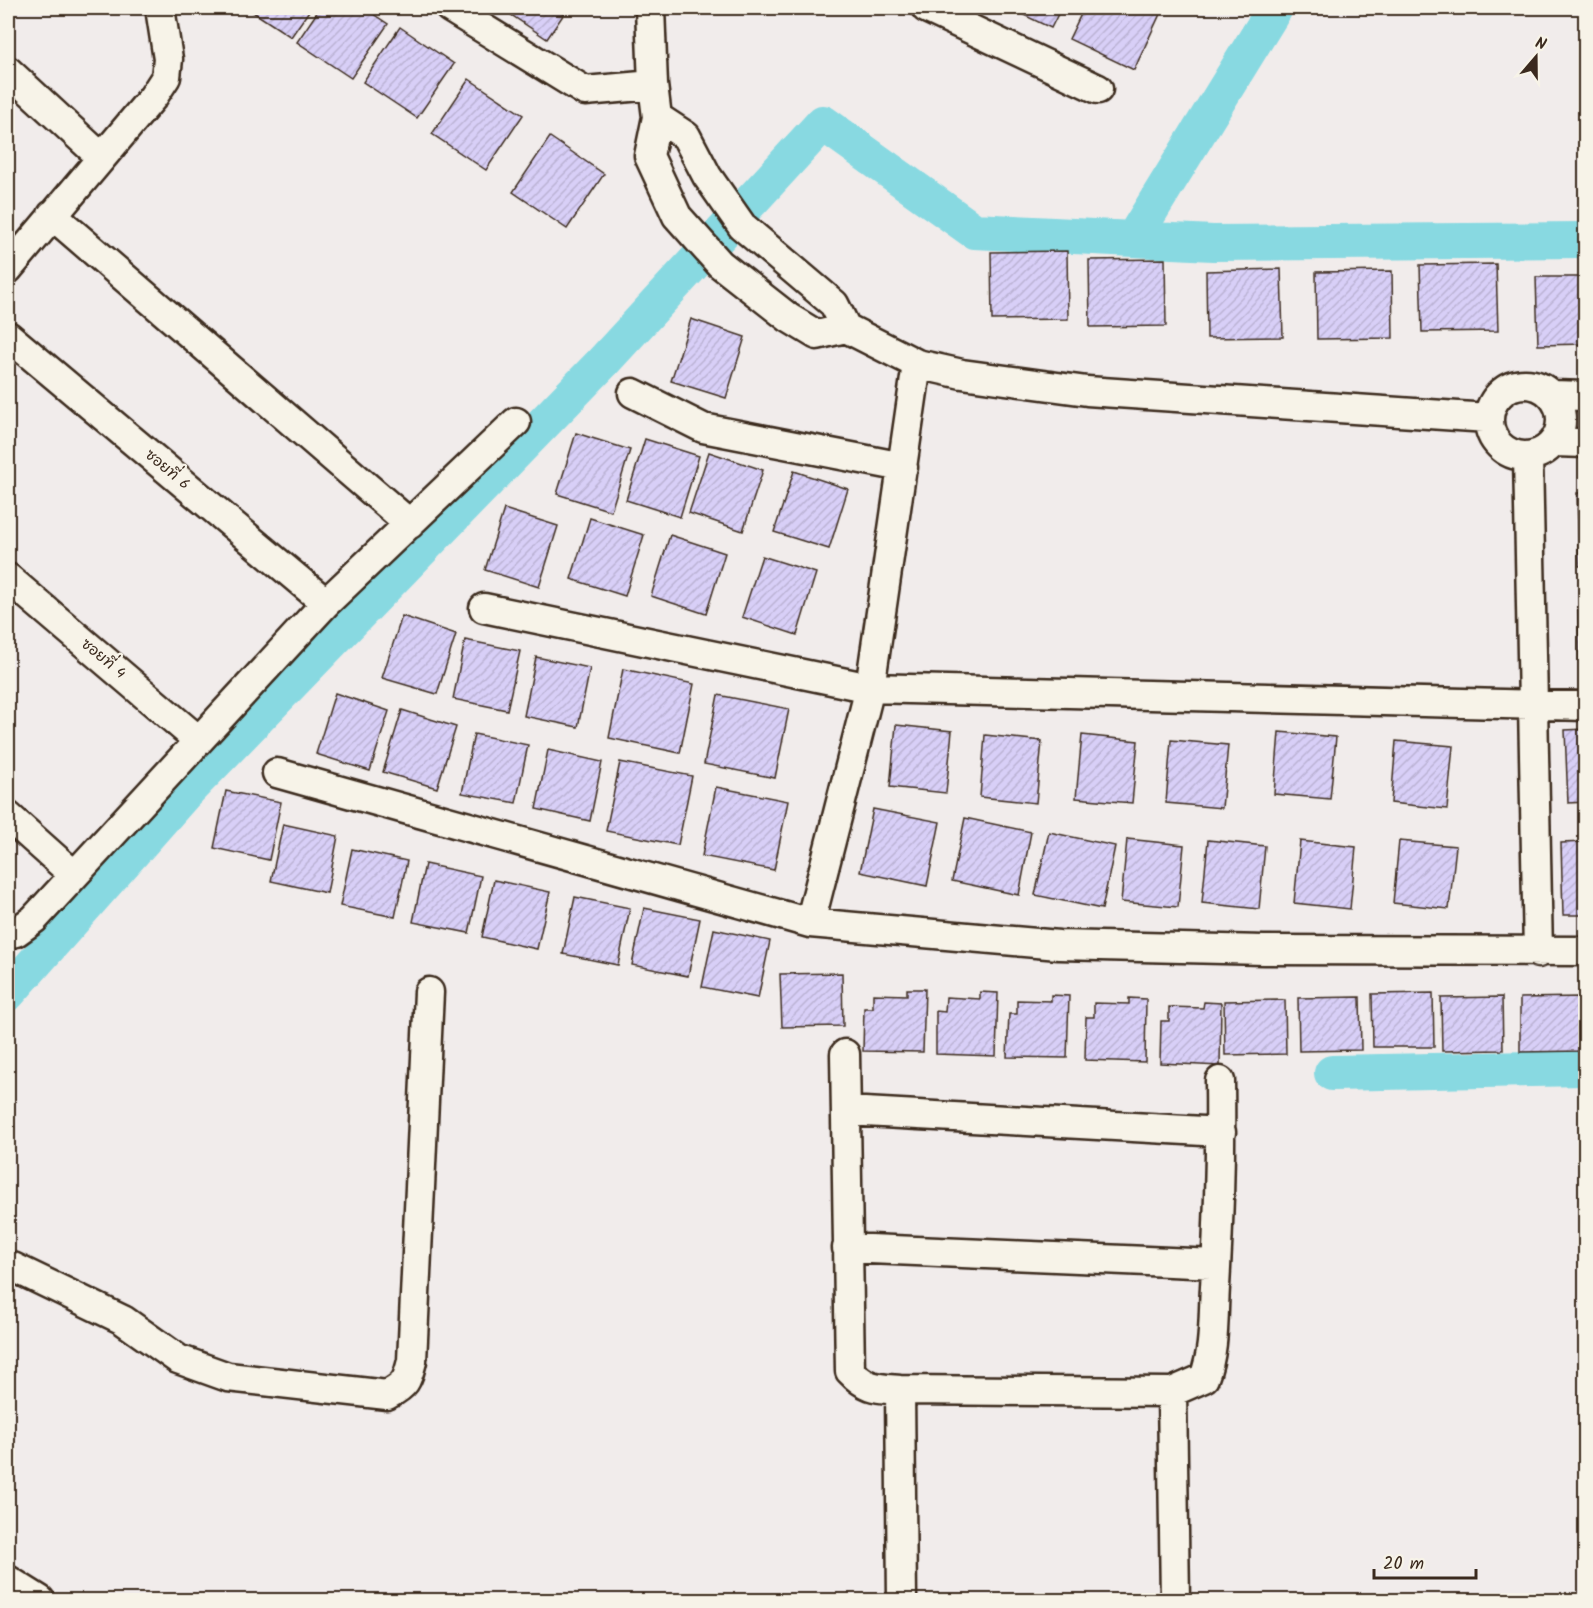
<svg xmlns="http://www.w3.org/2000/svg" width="1593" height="1608" font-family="Kalam,'Playpen Sans Thai',sans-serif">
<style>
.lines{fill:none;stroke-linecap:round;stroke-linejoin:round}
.canal{stroke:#88d9e1;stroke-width:36}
.building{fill:url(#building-hatch);stroke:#3b2a1e;stroke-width:1.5}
.street-casing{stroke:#3b2a1e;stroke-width:33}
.street{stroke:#f7f3e8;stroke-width:28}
.labels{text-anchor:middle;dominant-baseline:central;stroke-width:4.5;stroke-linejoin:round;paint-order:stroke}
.street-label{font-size:15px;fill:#3b2a1e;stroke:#f7f3e8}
</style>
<defs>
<pattern id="building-hatch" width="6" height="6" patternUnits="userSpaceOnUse" patternTransform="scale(1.5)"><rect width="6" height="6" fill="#d8cff7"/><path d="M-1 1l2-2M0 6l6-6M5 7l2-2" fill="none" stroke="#bab2d3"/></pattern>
</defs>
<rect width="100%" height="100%" fill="#f1eceb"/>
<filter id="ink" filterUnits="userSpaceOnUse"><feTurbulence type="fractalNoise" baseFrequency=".0167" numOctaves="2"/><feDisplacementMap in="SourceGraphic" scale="12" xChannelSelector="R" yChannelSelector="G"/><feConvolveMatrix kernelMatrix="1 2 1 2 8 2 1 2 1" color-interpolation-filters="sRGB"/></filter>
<g filter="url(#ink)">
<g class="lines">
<path class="canal" d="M1133,239L1275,8
M8,993L183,795L602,363L823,123L974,231L1213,243L1586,240
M1332,1073L1586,1068"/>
</g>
<path class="building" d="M247,8H311L291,37Z
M320,8H364L388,24L351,78L297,42Z
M501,8H568L547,39Z
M1009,8H1061L1051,28Z
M1084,8H1148L1160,14L1134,70L1069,39Z
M400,27L454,64L417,118L363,82Z
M469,79L523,115L486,170L432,134Z
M550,137L604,174L567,229L513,192Z
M1067,251L1068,319L992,320L991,252Z
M1165,259L1166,326L1090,327L1089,260Z
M1496,264L1498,331L1422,332L1420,265Z
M1281,269L1283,337L1207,338L1206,271Z
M1392,271L1393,338L1317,339L1316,272Z
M1536,277H1586V344L1538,345Z
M691,319L745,337L726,398L671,381Z
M576,433L630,450L611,511L557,494Z
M645,439L699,456L680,517L626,500Z
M709,452L763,470L743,531L689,513Z
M794,471L848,489L829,549L774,532Z
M1577,493H1586V566H1579Z
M504,509L558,526L539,587L485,570Z
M590,518L644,535L625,596L571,579Z
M670,535L725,553L706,614L651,596Z
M762,556L816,573L797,635L742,617Z
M1586,607V681H1580L1578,608Z
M402,616L456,634L437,694L382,678Z
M465,640L520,651L507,710L453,699Z
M536,657L590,668L578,727L524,716Z
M623,669L694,684L680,753L609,738Z
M335,693L389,711L370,771L316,754Z
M718,695L789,709L775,778L704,764Z
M402,710L456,727L437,788L383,772Z
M896,725L952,731L946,793L890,787Z
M1586,729V802L1568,803L1565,730Z
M1279,732L1336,737L1330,799L1274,794Z
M474,734L528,745L516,803L462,793Z
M985,735L1042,741L1036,803L980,797Z
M1082,735L1138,741L1132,803L1076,798Z
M1171,740L1228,745L1222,808L1166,803Z
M1396,741L1453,746L1447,809L1391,803Z
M548,750L602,762L590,821L536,809Z
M620,762L692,776L678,845L606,831Z
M716,787L788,801L774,870L702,856Z
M226,791L281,802L269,860L214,848Z
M873,809L940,822L927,886L860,872Z
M965,818L1031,832L1019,895L952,881Z
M283,824L338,836L327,893L271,881Z
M1049,832L1115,846L1102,909L1035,895Z
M1127,839L1184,845L1178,907L1121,902Z
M1208,840L1265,846L1259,909L1202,903Z
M1300,841L1356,847L1350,909L1294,903Z
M1399,841L1456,846L1449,909L1393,903Z
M1586,842V915H1563L1561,843Z
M352,849L407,861L395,917L340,906Z
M425,864L481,876L469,933L413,922Z
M494,880L550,892L537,949L482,937Z
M575,897L630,908L618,965L563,954Z
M644,908L700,919L688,976L632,965Z
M714,929L770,941L758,998L702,987Z
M842,973L843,1026L782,1027L780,974Z
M907,989H925L923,1052L863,1051L864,1008H873V994L907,995Z
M980,992L998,993L996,1056L936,1054V1011L945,1012L946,997L980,999Z
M1433,993L1434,1047H1373L1372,994Z
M1051,995L1069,996L1067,1058L1007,1057L1009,1014H1017V1000L1051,1001Z
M1360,997L1361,1050L1299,1051L1298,998Z
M1502,997L1503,1050L1442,1051L1441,998Z
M1581,997L1582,1051L1520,1052V998Z
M1129,998L1146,999L1145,1062L1085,1060L1086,1017H1094V1003L1129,1004Z
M1285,1000L1286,1054L1225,1055L1224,1001Z
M1204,1002L1221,1003L1220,1066L1160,1063L1161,1021H1169V1007L1203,1008Z"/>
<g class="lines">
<defs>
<path id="street" d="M450,8L585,91L653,85
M650,8L653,85L657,117L649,156L677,216L720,264L789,318L817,335L846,328
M926,8L1098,89
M8,71L101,157
M657,117L686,136L707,176L742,226L834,304L846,328L917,364L962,374L1087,391L1488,418
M52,215L410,524
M8,269L153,97L166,77L168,59L160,8
M8,336L326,603
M1489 420a36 36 0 1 1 72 0a36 36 0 1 1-72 0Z
M633,393L703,428L903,467
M1552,395L1586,396
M1554,442L1586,443
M1528,456L1538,953
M8,578L198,740
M484,608L870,688L1586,706
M277,773L810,923L1059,945L1264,950L1586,951
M8,816L74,875
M810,923L870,688L917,364
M8,934L16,932L34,919L326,603L516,422
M845,1054L850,1371C867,1389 876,1388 900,1390L1172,1392L1204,1378C1215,1350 1213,1318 1215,1287C1219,1219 1221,1150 1220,1081
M847,1111L1221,1132
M847,1248L1216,1264
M8,1267H13L123,1320L178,1359L228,1377L387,1395C406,1385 407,1381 412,1361L429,992
M900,1390L902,1600
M1172,1392L1175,1600
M8,1580L40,1600"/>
</defs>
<use href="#street" class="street-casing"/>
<use href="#street" class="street"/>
</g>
</g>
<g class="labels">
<g class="street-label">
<text transform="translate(167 470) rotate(40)">ซอยที่ 6</text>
<text transform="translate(103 659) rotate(40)">ซอยที่ 4</text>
</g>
</g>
<rect width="1593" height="1608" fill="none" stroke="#f7f3e8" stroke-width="30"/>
<rect x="15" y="15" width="1563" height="1578" fill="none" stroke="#3b2a1e" stroke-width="2" filter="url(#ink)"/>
<g transform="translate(1536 57) rotate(20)" stroke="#f7f3e8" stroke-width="4.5" paint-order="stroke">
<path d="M0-4.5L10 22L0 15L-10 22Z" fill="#3b2a1e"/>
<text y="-9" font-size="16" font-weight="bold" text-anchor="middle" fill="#3b2a1e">N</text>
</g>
<path d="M1374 1569v9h102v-9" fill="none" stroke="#3b2a1e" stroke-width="3"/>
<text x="1383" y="1569" font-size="18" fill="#3b2a1e" stroke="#f7f3e8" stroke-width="4.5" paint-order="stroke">20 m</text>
</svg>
